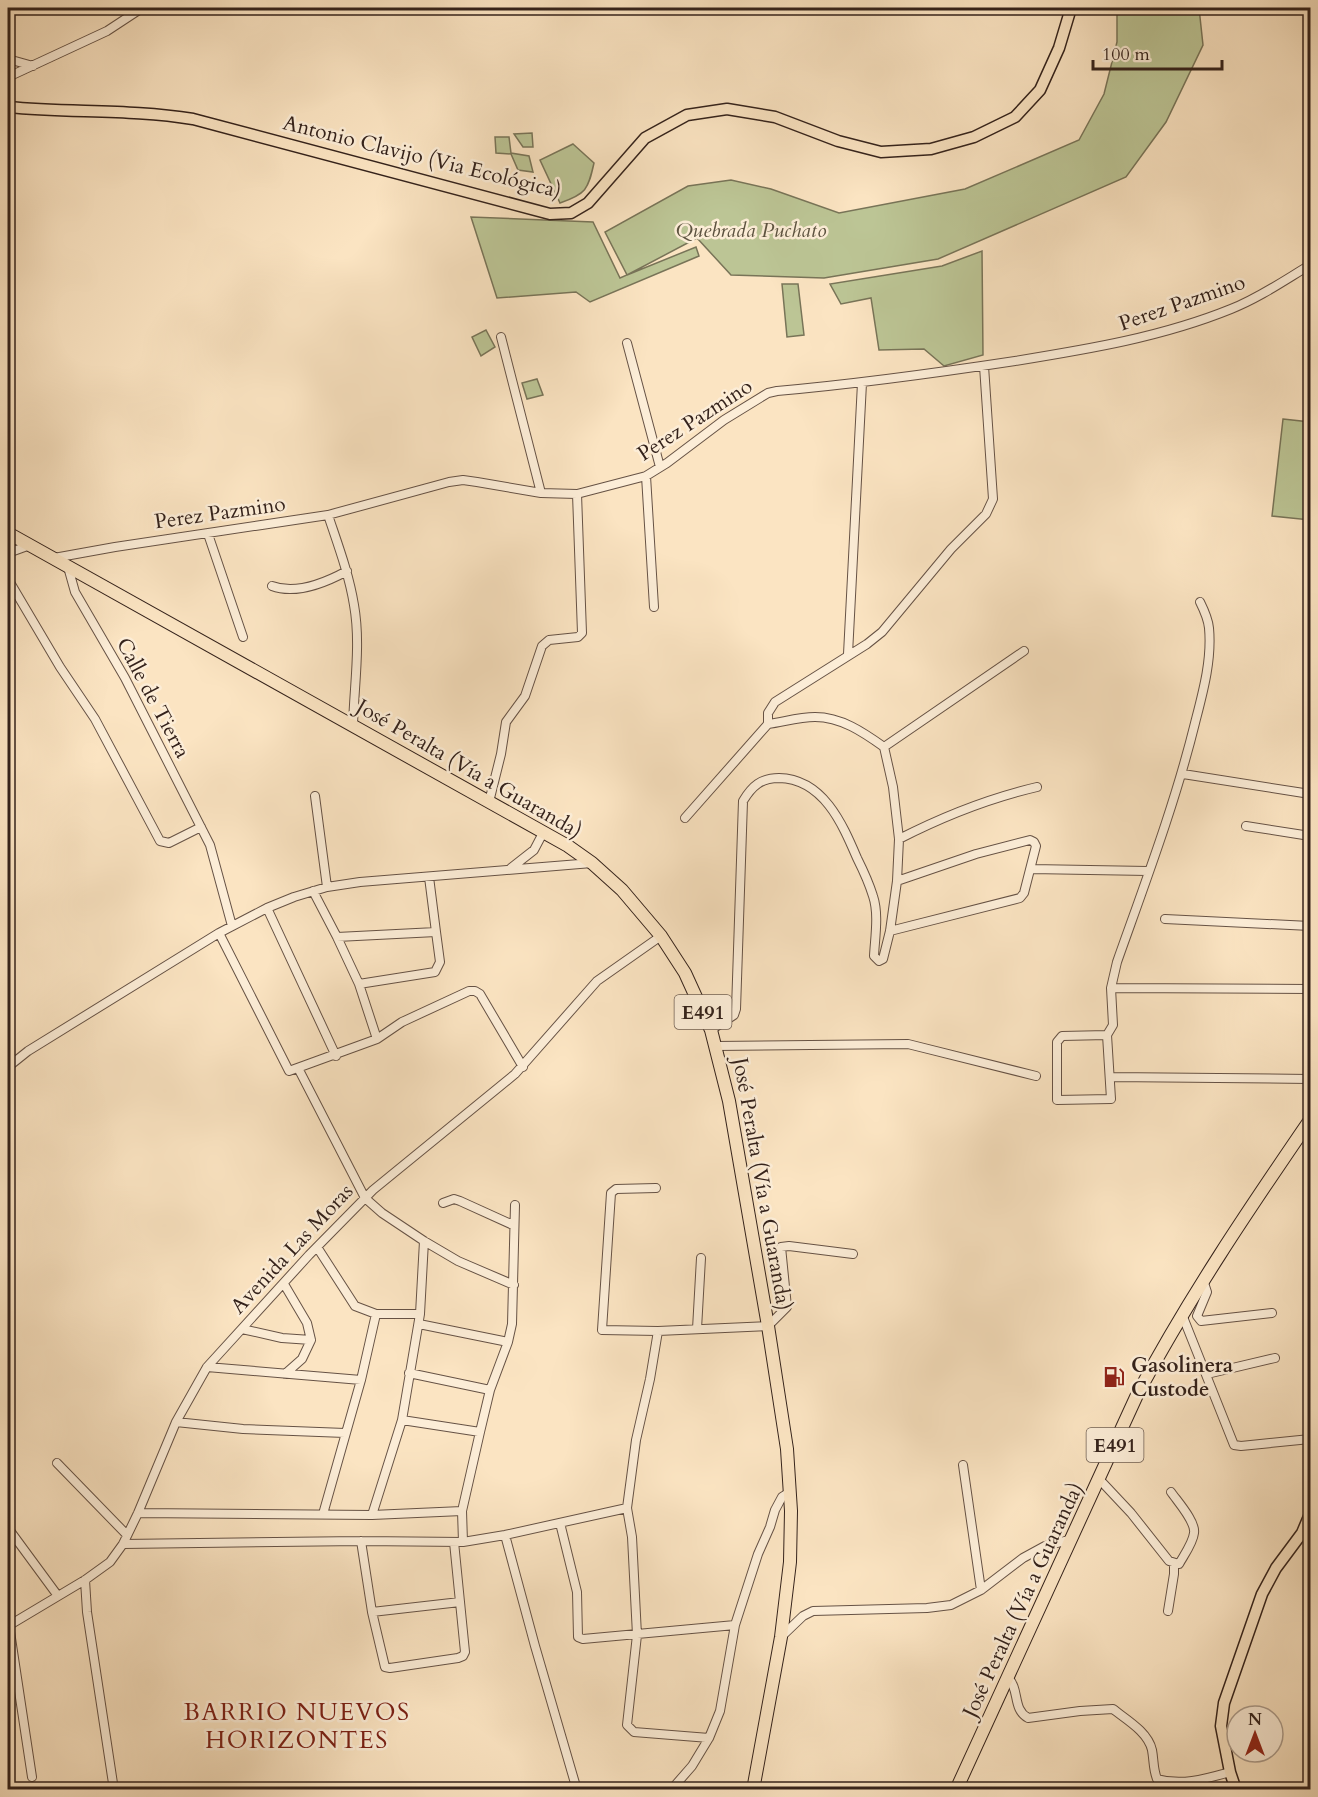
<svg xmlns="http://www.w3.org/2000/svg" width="1318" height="1797" font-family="Cardo,serif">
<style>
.green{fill:#bcc595;stroke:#787458;stroke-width:1.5}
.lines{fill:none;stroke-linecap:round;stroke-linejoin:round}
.minor-casing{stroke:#665245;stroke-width:10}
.major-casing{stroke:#34221b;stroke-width:13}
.highway-casing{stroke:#34221b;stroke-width:14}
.minor{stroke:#fcedd7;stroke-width:8}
.major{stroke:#fbe4c2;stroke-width:10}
.highway{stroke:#fbe4c2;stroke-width:12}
.labels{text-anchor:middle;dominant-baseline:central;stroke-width:5;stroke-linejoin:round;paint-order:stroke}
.shield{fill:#fcedd7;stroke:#705f53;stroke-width:1.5}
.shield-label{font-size:20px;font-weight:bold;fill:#34221b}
.street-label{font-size:21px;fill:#34221b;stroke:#fcedd7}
.park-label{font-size:21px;font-style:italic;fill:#5d5340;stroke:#fcedd7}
.poi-label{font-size:21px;font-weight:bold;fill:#34221b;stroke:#fcedd7;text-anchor:start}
.quarter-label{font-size:24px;letter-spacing:1.5px;fill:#7a1f14;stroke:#fcedd7}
</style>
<rect width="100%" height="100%" fill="#fbe4c2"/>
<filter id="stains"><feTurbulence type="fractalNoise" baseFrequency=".00333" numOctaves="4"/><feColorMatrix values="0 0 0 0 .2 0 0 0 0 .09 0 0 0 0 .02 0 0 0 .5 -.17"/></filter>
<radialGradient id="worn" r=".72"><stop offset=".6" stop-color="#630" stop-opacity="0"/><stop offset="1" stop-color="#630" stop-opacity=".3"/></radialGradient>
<path class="green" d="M1117,8H1199L1203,45L1166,122L1126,177L938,259L824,278L731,275L697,238L627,275L696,247L699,256L590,302L576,292L497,298L471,217L593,222L620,278L627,275L605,232L688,186L731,180L771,189L839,213L965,189L1079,140L1104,94L1117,42Z
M532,133L533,147H523L514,134Z
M495,137H509L511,153L529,156L533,172L518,170L511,154L496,153Z
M573,144L594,163C588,190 586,194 560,203L540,160Z
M982,251L983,355L944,366L924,349L879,350L871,298L841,304L830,284L942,266Z
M782,284H798L804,335L787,337Z
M486,330L495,347L481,356L472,337Z
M537,379L543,395L527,399L522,383Z
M1283,419L1310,422V520L1272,516Z"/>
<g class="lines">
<defs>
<path id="minor" d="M8,59L33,66
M8,77L107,31L142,8
M501,337L541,493
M627,343L660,467
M646,476L654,607
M328,515C338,545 349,574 354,605C361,644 354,686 353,726
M208,534L243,637
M8,553L30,545
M54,558L115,547L328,515L449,482L463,480L477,482L541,493L577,494L646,476L667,463L724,420L768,393L777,391C857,384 936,373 1015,361C1089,349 1162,337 1231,309C1259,298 1285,280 1310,265
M68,567L75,592L125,678L210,845L232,926
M8,579L60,667L95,719L160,841L169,843L201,827
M272,586C296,595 325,583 347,571
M848,654L862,383
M884,747L1024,651
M1183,774L1310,794
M315,796L327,887
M489,802L501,754L506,722L525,696L542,646L549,640L578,637L582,633L577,494
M685,818L768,724
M1246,826L1310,836
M899,839C942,817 990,798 1037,787
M511,868L534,850L544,831
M1031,869L1148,871
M313,891L337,937L436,932L429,877
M267,908L336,1056
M1165,919L1310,926
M890,931L1020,898L1024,893L1036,846L1034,842L1030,840L976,854L897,881
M219,933L289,1071L377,1039
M337,937L359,984L377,1039L402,1022L469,991H475L480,994L523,1067
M359,984L435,972L440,962L436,932
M1111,988L1310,989
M711,1030L734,1015L736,1009L743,801C752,786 761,778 779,778C823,779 842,823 857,858C863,870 869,883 873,896C879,914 875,937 874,956L879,961L883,959L890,931L897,881L899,839L893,787L884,747C863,732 841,717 815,717C799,717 783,722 768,724V713L775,702L867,644L882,632L951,549L986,514L993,499L984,366
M1107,1035L1113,1025L1111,988L1117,962C1145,883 1175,804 1195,723C1203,692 1212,660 1209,628C1208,618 1204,610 1200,602
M1107,1035L1111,1099L1057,1100V1042L1062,1036Z
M716,1046L908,1044L1036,1076
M8,1067L28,1051L219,933L267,908L294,897L327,887L360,882L592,863
M298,1068L365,1198L382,1213L424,1241L420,1314H376
M1110,1077L1310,1079
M656,1188L616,1189L611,1193L602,1330L658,1331L768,1326L787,1307L781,1247L789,1246L853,1254
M443,1203L454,1199L460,1201L513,1225
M424,1241L458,1261L514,1285
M317,1247L355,1306L376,1314L361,1380
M1204,1283L1207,1292L1197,1316L1201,1321L1272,1313
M1183,1317L1234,1445L1241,1446L1310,1439
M419,1324L508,1342
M242,1329L282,1338L311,1340L307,1323L284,1284
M697,1329L701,1258
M658,1331L650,1379L636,1440L627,1508L632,1537L637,1635L627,1725L634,1732L709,1738
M207,1367L361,1380L323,1514
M409,1373L490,1390
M285,1374L302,1359L311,1340
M1207,1374L1275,1358
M402,1420L480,1432
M176,1422L243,1429L345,1433
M57,1463L127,1535
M963,1465L981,1590
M1100,1480L1131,1513L1169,1561L1179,1564C1184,1555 1193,1543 1194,1533C1196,1522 1178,1502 1171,1492
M138,1513L372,1515L462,1511
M372,1515L402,1420L420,1314
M560,1523L577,1592L578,1637L583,1639L735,1625
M8,1528L58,1596
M505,1535L535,1646L577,1790
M361,1541L372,1612L385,1667L390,1668L458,1658L463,1656L465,1652L454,1542
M463,1542L462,1511L480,1432L490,1390L508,1342L512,1324L515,1205
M123,1544L361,1541L463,1542L505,1535L627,1508
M85,1580L87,1612L114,1790
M1168,1611L1174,1574V1564
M372,1612L460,1602
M9,1625L32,1777
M8,1626L85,1580L110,1562L123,1544L138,1513L176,1422L207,1367L309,1255L373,1190L515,1074L597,981L661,936
M781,1637L803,1616L813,1611L927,1608L951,1605L981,1590L1023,1558L1045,1546L1069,1540
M1008,1678C1020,1689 1012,1709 1028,1718L1080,1711L1113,1709C1127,1720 1148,1732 1152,1750C1154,1761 1153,1769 1157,1779C1182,1786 1205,1779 1230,1772
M671,1790L692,1766L709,1738L720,1711L735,1625L758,1554L770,1527L775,1510L782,1497L790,1492"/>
<path id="major" d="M8,107C69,113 132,109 193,119L550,214L571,213L588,203L645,138L687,115L727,109L775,117L838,141L881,152L931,149L974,137L1015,117L1040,90L1059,48L1071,8
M1236,1790L1230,1772L1221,1726L1224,1703L1262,1594L1276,1568L1302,1533L1310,1514"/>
<path id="highway" d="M8,533L568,846L592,863L622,890L661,936L685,973L711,1030L729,1101L768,1326L787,1449L791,1511L790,1562L781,1637L753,1790
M956,1790L1137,1395C1188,1299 1249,1209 1310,1120"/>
</defs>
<use href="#minor" class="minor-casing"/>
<use href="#major" class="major-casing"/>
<use href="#highway" class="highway-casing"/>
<use href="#minor" class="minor"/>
<use href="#major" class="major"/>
<use href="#highway" class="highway"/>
</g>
<defs>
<symbol id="fuel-bare" viewBox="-9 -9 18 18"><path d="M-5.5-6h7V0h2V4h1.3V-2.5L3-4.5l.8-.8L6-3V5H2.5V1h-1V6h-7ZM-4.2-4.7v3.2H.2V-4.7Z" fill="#8f2418" stroke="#fcedd7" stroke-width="2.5" paint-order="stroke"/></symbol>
</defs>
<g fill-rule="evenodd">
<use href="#fuel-bare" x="1099" y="1362" width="30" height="30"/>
</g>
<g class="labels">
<g class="shield">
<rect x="674.5" y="995" width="57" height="34" rx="4.5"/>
<rect x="1086.5" y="1428" width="57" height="34" rx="4.5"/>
</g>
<g class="shield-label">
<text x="703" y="1012">E491</text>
<text x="1115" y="1445">E491</text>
</g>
<g class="street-label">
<text transform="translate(422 157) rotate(14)">Antonio Clavijo (Via Ecológica)</text>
<text transform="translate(1182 303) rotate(-19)">Perez Pazmino</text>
<text transform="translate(695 420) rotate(-33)">Perez Pazmino</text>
<text transform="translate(220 513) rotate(-8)">Perez Pazmino</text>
<text transform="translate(153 698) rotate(62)">Calle de Tierra</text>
<text transform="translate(469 769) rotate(30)">José Peralta (Vía a Guaranda)</text>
<text transform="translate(762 1184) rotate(80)">José Peralta (Vía a Guaranda)</text>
<text transform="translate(292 1249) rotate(-47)">Avenida Las Moras</text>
<text transform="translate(1023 1600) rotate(-65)">José Peralta (Vía a Guaranda)</text>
</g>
<g class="park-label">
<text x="751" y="230">Quebrada Puchato</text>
</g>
<g class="poi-label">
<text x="1131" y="1365">Gasolinera<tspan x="1131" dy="24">Custode</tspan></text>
</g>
<g class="quarter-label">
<text x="297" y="1712">BARRIO NUEVOS<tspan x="297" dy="28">HORIZONTES</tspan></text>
</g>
</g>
<rect width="1318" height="1797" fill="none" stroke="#fbe4c2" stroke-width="30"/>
<rect x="9" y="9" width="1300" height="1779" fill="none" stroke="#34221b" stroke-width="3"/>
<rect x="15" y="15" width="1288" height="1767" fill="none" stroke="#34221b" stroke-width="1.5"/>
<g transform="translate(1255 1734)"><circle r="28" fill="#fcedd7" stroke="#ac9c8c" stroke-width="1.5"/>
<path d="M0-4.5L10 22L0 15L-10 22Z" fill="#8f2418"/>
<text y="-9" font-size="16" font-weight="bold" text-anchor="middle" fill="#34221b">N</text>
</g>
<path d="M1093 60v9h129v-9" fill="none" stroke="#34221b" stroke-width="3"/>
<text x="1102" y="60" font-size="18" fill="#34221b" stroke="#fcedd7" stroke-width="4.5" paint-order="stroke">100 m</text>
<rect width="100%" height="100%" filter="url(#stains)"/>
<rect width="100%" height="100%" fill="url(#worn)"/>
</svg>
